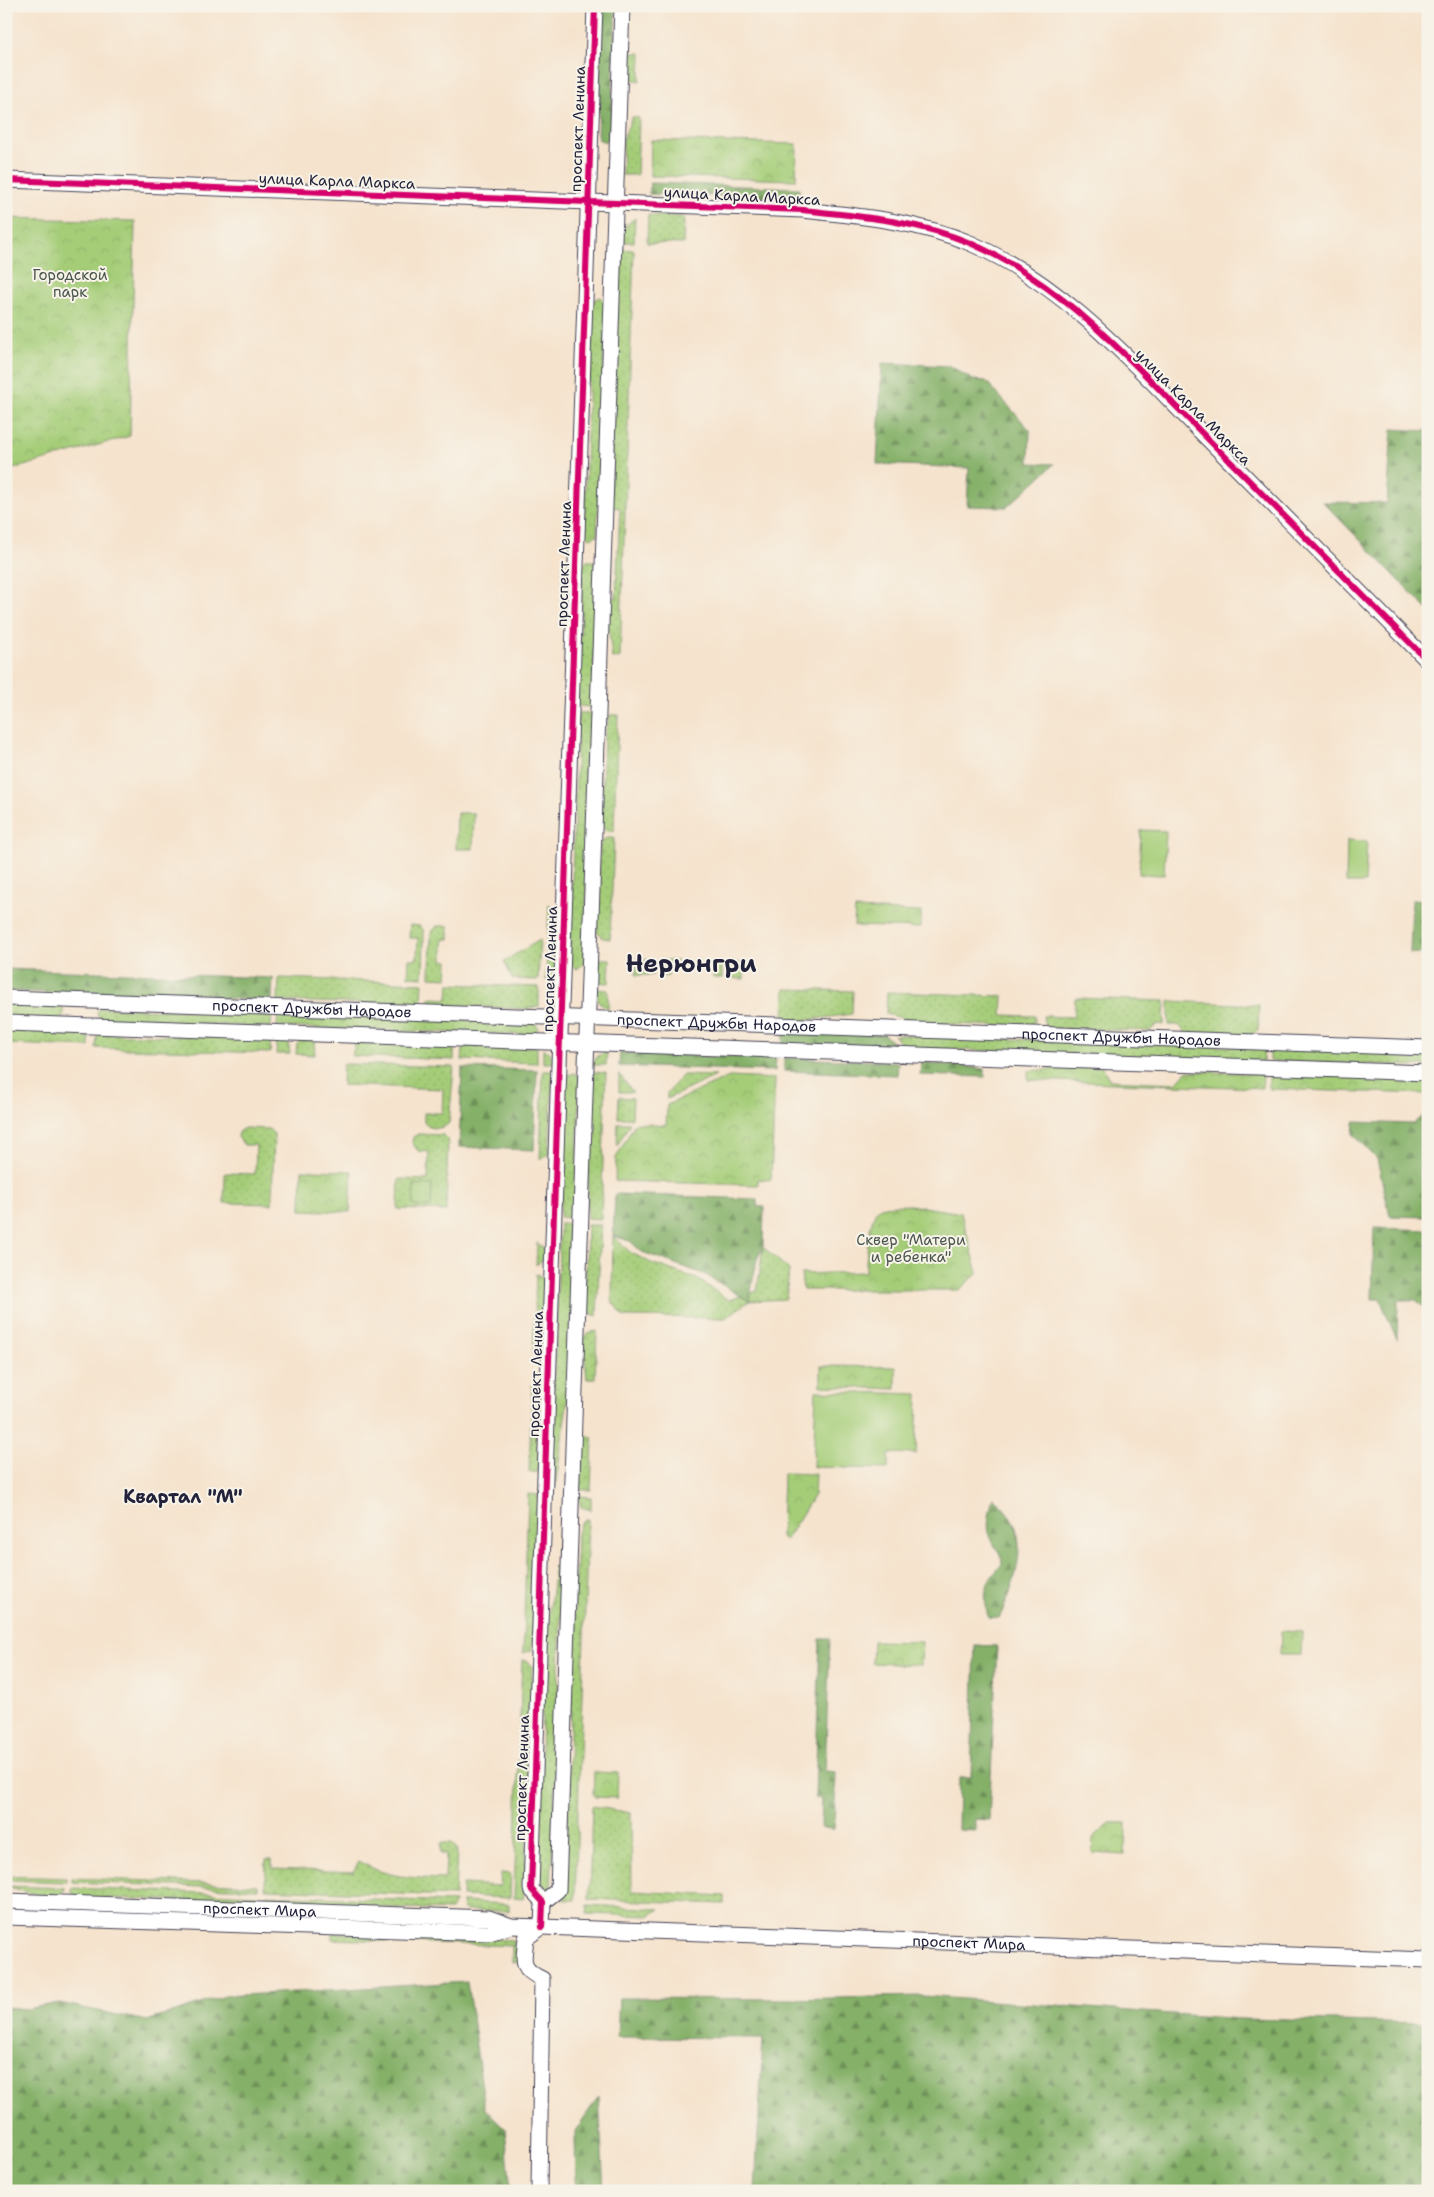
<svg xmlns="http://www.w3.org/2000/svg" width="1434" height="2197" font-family="'Shantell Sans',sans-serif">
<style>
.grass{fill:url(#grass-dots);stroke:#64785a}
.forest{fill:url(#forest-firs);stroke:#536952}
.park{fill:url(#park-crowns);stroke:#64785a}
.garden{fill:#a5cd78;stroke:#64785a}
.lines{fill:none;stroke-linecap:round;stroke-linejoin:round}
.minor-casing{stroke:#423f51;stroke-width:17}
.minor{stroke:#fff;stroke-width:15}
.cycleway-casing{stroke:#f7f3e8;stroke-width:9}
.cycleway{stroke:#d6006c;stroke-width:6}
.labels{text-anchor:middle;dominant-baseline:central;stroke-width:4;stroke-linejoin:round;paint-order:stroke}
.street-label{font-size:15px;fill:#22223b;stroke:#f7f3e8}
.park-label{font-size:15px;fill:#49554d;stroke:#f7f3e8}
.quarter-label{font-size:18px;font-weight:bold;fill:#22223b;stroke:#f7f3e8}
.town-label{font-size:25px;font-weight:bold;fill:#22223b;stroke:#f7f3e8}
</style>
<defs>
<pattern id="grass-dots" width="8" height="8" patternUnits="userSpaceOnUse" patternTransform="scale(1.25)"><rect width="8" height="8" fill="#a5cd78"/><path d="M2 2h.1M6 6h.1" fill="none" stroke="#8eb069" stroke-width="1.8" stroke-linecap="round"/></pattern>
<pattern id="forest-firs" width="22" height="20" patternUnits="userSpaceOnUse" patternTransform="scale(1.25)"><rect width="22" height="20" fill="#84b068"/><path d="M5 1l3.5 6h-7zM16 11l3.5 6h-7z" fill="#6c8f57"/></pattern>
<pattern id="park-crowns" width="20" height="18" patternUnits="userSpaceOnUse" patternTransform="scale(1.25)"><rect width="20" height="18" fill="#a5cd78"/><path d="M2 6a3 3 0 1 1 6 0M12 15a3 3 0 1 1 6 0" fill="none" stroke="#8eb069"/></pattern>
</defs>
<rect width="100%" height="100%" fill="#f7f3e8"/>
<filter id="ink" filterUnits="userSpaceOnUse"><feTurbulence type="fractalNoise" baseFrequency=".02" numOctaves="2"/><feDisplacementMap in="SourceGraphic" scale="10" xChannelSelector="R" yChannelSelector="G"/><feConvolveMatrix kernelMatrix="1 2 1 2 8 2 1 2 1" color-interpolation-filters="sRGB"/></filter>
<filter id="wash" filterUnits="userSpaceOnUse"><feTurbulence type="fractalNoise" baseFrequency=".0096" numOctaves="4" result="noise"/><feDisplacementMap in="SourceGraphic" scale="20" xChannelSelector="R" yChannelSelector="G"/><feGaussianBlur stdDeviation="1.12" result="paint"/><feColorMatrix in="noise" values="0 0 0 0 0 0 0 0 0 0 0 0 0 0 0 0 0 1.4 0 .05"/><feComposite in="paint" operator="in"/></filter>
<g filter="url(#wash)">
<rect width="100%" height="100%" fill="#f5e3cd"/>
<path class="grass" d="M626,53H641L640,81L633,80L625,65Z
M632,117L639,118L637,175H622L623,139Z
M648,215L684,217L683,244L647,243Z
M635,218L634,242H619L625,226Z
M619,249L634,250L620,658H612L608,623V598H616L620,508L610,507Z
M600,297L606,303L597,535L590,538L584,532L591,302Z
M587,561H592L596,564L593,707L578,706L583,565Z
M578,713H593L584,964L577,969L569,964Z
M610,715H618L614,831H607L601,825L604,737Z
M606,838H614L610,939L603,938L597,932L600,844Z
M549,904L557,912L556,980H546Z
M410,925L420,926L424,931L423,977L408,976L409,959H417L418,938H409Z
M437,926H449V939H443V960L448,961L447,978L430,977L431,933Z
M540,940L538,980L512,979L504,961Z
M596,959H610L609,983L595,982Z
M279,978L423,983L422,1000L417,1005L278,1001Z
M449,984L539,987V1006L525,1009L432,1004L429,998L448,999Z
M595,989L608,990V1009L599,1002Z
M785,989L853,991L852,1014L808,1020H784Z
M887,992L1003,996L1002,1015L1035,1016V1021L1029,1027L924,1023L886,1014Z
M1075,998L1165,1001L1164,1025L1157,1024L1150,1031L1049,1028L1045,1025L1043,1016L1074,1017Z
M1169,1001L1259,1005L1258,1030L1251,1035L1185,1033L1179,1025H1169Z
M6,1004L62,1006L64,1014L61,1019L6,1018Z
M100,1008L272,1013L271,1027L100,1020L97,1013Z
M278,1013L536,1023L538,1028L535,1035L277,1027Z
M6,1031L86,1033L89,1037V1047L6,1044Z
M100,1034L271,1038L270,1053L96,1048L97,1037Z
M894,1035L1264,1048L1263,1061L905,1048Z
M277,1038L288,1042L290,1054H276Z
M314,1040L315,1055L296,1054L297,1044L300,1041Z
M356,1041L452,1046L454,1050V1060L352,1056Z
M466,1046L537,1047V1063L462,1060L463,1050Z
M543,1048L551,1054L554,1063H543Z
M1270,1048L1428,1053V1066L1270,1061Z
M607,1052L606,1065H592L596,1057Z
M343,1064L454,1067L449,1123C443,1130 428,1130 424,1122V1113H442L443,1089L342,1085Z
M543,1071H553L549,1154L540,1159Z
M592,1072L606,1073L601,1219L587,1218Z
M574,1073L580,1077L575,1218L560,1217L566,1076Z
M619,1074L633,1092H619Z
M683,1075L716,1076L667,1099V1093Z
M619,1097L633,1098L632,1118H618Z
M618,1123H630L617,1146Z
M245,1128L269,1129L274,1134L272,1204L224,1203L225,1173L255,1174L256,1145H244L238,1137L239,1131Z
M418,1134L443,1135L448,1140L446,1211L398,1209L399,1179L428,1180L429,1152L418,1151L412,1143L413,1137Z
M560,1223L575,1224L569,1389L555,1489H550Z
M587,1225H601L597,1316L589,1313L585,1307Z
M613,1236L630,1252L651,1263L697,1279L729,1300L757,1291L763,1247L789,1270L786,1299L749,1301L725,1318L624,1317L612,1301Z
M537,1243L547,1251L544,1259L536,1265Z
M536,1274L541,1276L545,1281L544,1348L533,1355Z
M597,1331L595,1379H587L583,1341L588,1333Z
M532,1385L542,1393L540,1472H529Z
M588,1435L593,1438L591,1490H578L585,1438Z
M528,1494L539,1495L532,1650L523,1653Z
M578,1496L591,1497V1510L581,1507Z
M588,1519L575,1900H564L577,1533L581,1523Z
M562,1530L564,1531L551,1887L542,1891L537,1883L544,1657L559,1532Z
M522,1660L528,1661L532,1666L525,1891L523,1899L514,1898Z
M592,1806L631,1813L632,1891L724,1896V1904L589,1899Z
M441,1843H452L457,1849L455,1896L265,1889L266,1859H272V1869L353,1872L359,1861C386,1878 414,1878 445,1879L446,1854H441Z
M501,1873L511,1874L510,1898L462,1896L463,1884L500,1886Z
M6,1876L66,1878V1882L6,1880Z
M72,1878L258,1885V1889L72,1882Z
M6,1886L65,1888V1889L60,1896H40Z
M71,1888L258,1895V1896L254,1903L76,1897L73,1894Z
M265,1895L455,1902L451,1910L268,1903Z
M462,1902L509,1904V1911H467L463,1908Z
M588,1905L660,1909L648,1916L587,1914Z
M332,1933L513,1940V1946H523V1962H512V1946L332,1939Z"/>
<path class="forest" d="M601,6H616L611,137L605,142L598,139Z
M650,183L799,188V193L793,198L649,194Z
M882,363L950,366L973,380L986,381L1030,430L1029,463L1054,464L1007,507L967,506L969,468L877,464Z
M1392,429L1428,431V610L1323,502L1387,503Z
M1412,900H1428V954L1410,953Z
M6,969L273,978L272,1000L6,991Z
M783,1031L885,1035L897,1048L783,1044Z
M620,1053L776,1058L775,1071L619,1066Z
M784,1058L898,1062L897,1075L784,1071Z
M921,1062L985,1069V1077L920,1075Z
M462,1068L537,1070L534,1150L459,1147Z
M1428,1111V1217L1390,1216L1377,1159L1353,1134L1354,1122L1413,1124Z
M615,1194L757,1199V1206L764,1207L763,1247L757,1259L749,1301L706,1275L642,1252L630,1241L613,1236Z
M1374,1228L1428,1230V1311L1416,1300H1398L1397,1340L1380,1299H1372Z
M993,1497C1001,1505 1010,1514 1015,1525C1026,1552 1012,1593 999,1618L988,1617C983,1591 984,1585 1002,1564C1001,1550 999,1553 993,1543C984,1529 990,1512 993,1497Z
M820,1638H830L825,1771L836,1772L834,1829L821,1828L822,1799L815,1798Z
M975,1645L997,1646L989,1820L975,1819V1831L958,1830L959,1778L971,1777Z
M467,1982L485,2109L505,2128L511,2191H6V2007L27,2009L59,2003L147,2021L225,1996Z
M922,1996L1241,2019L1428,2023V2191H755L763,2038L617,2037L619,1998L790,1999Z
M599,2096L604,2191H576L575,2131Z"/>
<path class="park" d="M651,140L797,144L796,180L650,176Z
M6,218L135,221L130,436L6,471Z
M457,813H474L473,849H456Z
M855,909L921,912V928L854,926Z
M1081,1067H1102L1110,1080L1176,1083L1187,1071L1263,1074L1262,1088L1028,1080V1071Z
M1269,1074L1428,1079V1094L1269,1089Z
M729,1077L775,1079L771,1180L758,1179V1185L615,1181L616,1158L635,1123L666,1125L667,1105Z
M302,1170L352,1171L350,1212L301,1210Z
M414,1184L432,1185L431,1207L413,1206Z
M910,1205L961,1213L978,1273L959,1290H803L801,1274L865,1272C867,1258 868,1212 881,1207C889,1204 901,1206 910,1205Z
M821,1366L896,1367V1389L821,1386Z
M783,1473L815,1474L814,1495L785,1541L781,1538Z
M1281,1631L1302,1632L1301,1655H1280Z
M873,1641L922,1642L921,1665L872,1663Z
M594,1772L618,1773L617,1798L595,1797L593,1795Z
M1110,1823H1126L1125,1855L1092,1853L1093,1838Z"/>
<path class="garden" d="M1141,830L1166,831L1164,875L1139,874Z
M1347,840L1367,841L1365,883H1346Z
M636,959L653,960V975H636Z
M660,960L677,961V968L668,967V976H660Z
M704,962H722V978H713V969H704Z
M729,963H744V979L728,978Z
M816,1391L918,1394L916,1454L889,1453L888,1469L813,1467Z"/>
</g>
<g filter="url(#ink)">
<g class="lines">
<defs>
<g id="minor">
<path d="M6,180L803,210C860,216 917,221 970,243C1063,283 1134,364 1203,434C1278,509 1353,585 1428,661"/>
<path id="s1" d="M6,998L1428,1048"/>
<path d="M6,1023L1428,1073"/>
<path id="s2" d="M6,1901L489,1918L511,1926L542,1927L1428,1960"/>
<path d="M543,1902L558,1890L622,6"/>
<path d="M6,1917L489,1933L511,1926"/>
<path d="M542,1927L543,1902L531,1889L595,6"/>
<path d="M539,2191L542,1979C519,1968 524,1961 526,1938L542,1927"/>
</g>
</defs>
<use href="#minor" class="minor-casing"/>
<use href="#minor" class="minor"/>
<defs>
<path id="cycleway" d="M6,180L803,210C860,216 917,221 970,243C1063,283 1134,364 1203,434C1278,509 1353,585 1428,661
M542,1927L543,1902L531,1889L595,6"/>
</defs>
<use href="#cycleway" class="cycleway-casing"/>
<use href="#cycleway" class="cycleway"/>
</g>
</g>
<g class="labels">
<g class="street-label">
<text transform="translate(578 129) rotate(-88)">проспект Ленина</text>
<text transform="translate(337 181) rotate(2)">улица Карла Маркса</text>
<text transform="translate(742 196) rotate(3)">улица Карла Маркса</text>
<text transform="translate(1193 407) rotate(45)">улица Карла Маркса</text>
<text transform="translate(564 564) rotate(-88)">проспект Ленина</text>
<text transform="translate(550 969) rotate(-88)">проспект Ленина</text>
<text stroke="none"><textPath href="#s1" startOffset="306">проспект Дружбы Народов</textPath></text>
<text stroke="none"><textPath href="#s1" startOffset="711">проспект Дружбы Народов</textPath></text>
<text stroke="none"><textPath href="#s1" startOffset="1116">проспект Дружбы Народов</textPath></text>
<text transform="translate(536 1374) rotate(-88)">проспект Ленина</text>
<text transform="translate(522 1778) rotate(-88)">проспект Ленина</text>
<text stroke="none"><textPath href="#s2" startOffset="254">проспект Мира</textPath></text>
<text stroke="none"><textPath href="#s2" startOffset="965">проспект Мира</textPath></text>
</g>
<g class="park-label">
<text x="70" y="275">Городской<tspan x="70" dy="17">парк</tspan></text>
<text x="911" y="1240">Сквер "Матери<tspan x="911" dy="17">и ребенка"</tspan></text>
</g>
<g class="quarter-label">
<text x="183" y="1497">Квартал "М"</text>
</g>
<g class="town-label">
<text x="691" y="963">Нерюнгри</text>
</g>
</g>
<rect width="1434" height="2197" fill="none" stroke="#f7f3e8" stroke-width="25"/>
</svg>
